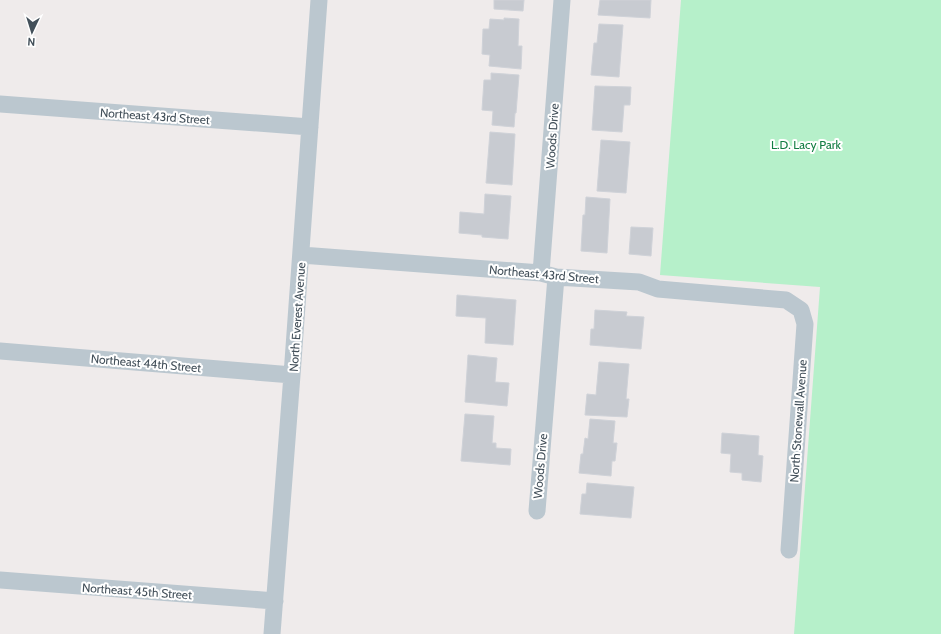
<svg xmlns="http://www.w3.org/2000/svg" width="941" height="634" font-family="Cabin,sans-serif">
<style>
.green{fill:#b6f0ca}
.building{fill:#c8cbd1;stroke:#cfd2d8}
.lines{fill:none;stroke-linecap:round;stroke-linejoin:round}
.minor{stroke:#bbc7cf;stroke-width:17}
.labels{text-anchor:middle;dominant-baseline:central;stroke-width:4;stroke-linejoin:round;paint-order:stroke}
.street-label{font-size:12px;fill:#43505a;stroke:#fff}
.park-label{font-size:12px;fill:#127d43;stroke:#fff}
</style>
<rect width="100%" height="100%" fill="#efebeb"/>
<path class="green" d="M681,0H941V634H794L820,287L660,275Z"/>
<path class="building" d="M494,0H524L523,11L494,9Z
M600,0H651L650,18L598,15Z
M504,18L519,19L518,46H522L521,69L489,66L490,55L482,54L483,29H489L490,19L504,20Z
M599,24L623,25L619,77L591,75L594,43H597Z
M491,73L519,75L516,113H515L514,127L492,125L493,111L482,110L484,80H491Z
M595,86L631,87L630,105H624L622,132L592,130Z
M490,132L515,134L512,185L486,183Z
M601,140L630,142L626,193L597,191Z
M485,194L511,196L508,239L482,237V235L459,233L460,212L484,214Z
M586,197L610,199L607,253L581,251L583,215H585Z
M631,227L653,228L651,256L629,254Z
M457,295L516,300L513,345L485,343L486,318L456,316Z
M595,310L627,312L626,316L644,317L641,349L590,345L591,329H594Z
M468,355L497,358L495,382L509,383L507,406L465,402Z
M599,362L629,364L626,399H629L627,417L585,415L587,394L596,395Z
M465,414L494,416L492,443H496V448L511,449L510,465L461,461Z
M590,419L615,421L613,443H617L615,461H612L611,476L579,473L581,454H583L585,438L588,439Z
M722,433L759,436L758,455L763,456L761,482L742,480V473L730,472L731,454L721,453Z
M587,483L634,487L631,518L580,514L582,494H586Z"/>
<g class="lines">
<path class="minor" d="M0,104L310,127
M301,255L541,273L556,277L639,282L658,289L786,300L801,310L805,324L789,550
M541,273L562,0
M0,351L292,375
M537,511L556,277
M0,580L275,601
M272,634L292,375L319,0"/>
</g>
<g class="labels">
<g class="street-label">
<text transform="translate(155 116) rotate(4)">Northeast 43rd Street</text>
<text transform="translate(552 136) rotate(-86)">Woods Drive</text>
<text transform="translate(544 274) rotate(5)">Northeast 43rd Street</text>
<text transform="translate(297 317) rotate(-86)">North Everest Avenue</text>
<text transform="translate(146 363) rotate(5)">Northeast 44th Street</text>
<text transform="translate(798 421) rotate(-86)">North Stonewall Avenue</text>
<text transform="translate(540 466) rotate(-85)">Woods Drive</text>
<text transform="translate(137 591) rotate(4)">Northeast 45th Street</text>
</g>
<g class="park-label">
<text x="806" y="144">L.D. Lacy Park</text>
</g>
</g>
<g transform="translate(32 32) rotate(184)" stroke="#ffffff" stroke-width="3" paint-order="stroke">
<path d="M0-3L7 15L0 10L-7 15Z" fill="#43505a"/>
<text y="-6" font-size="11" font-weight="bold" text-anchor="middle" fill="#43505a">N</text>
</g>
</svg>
